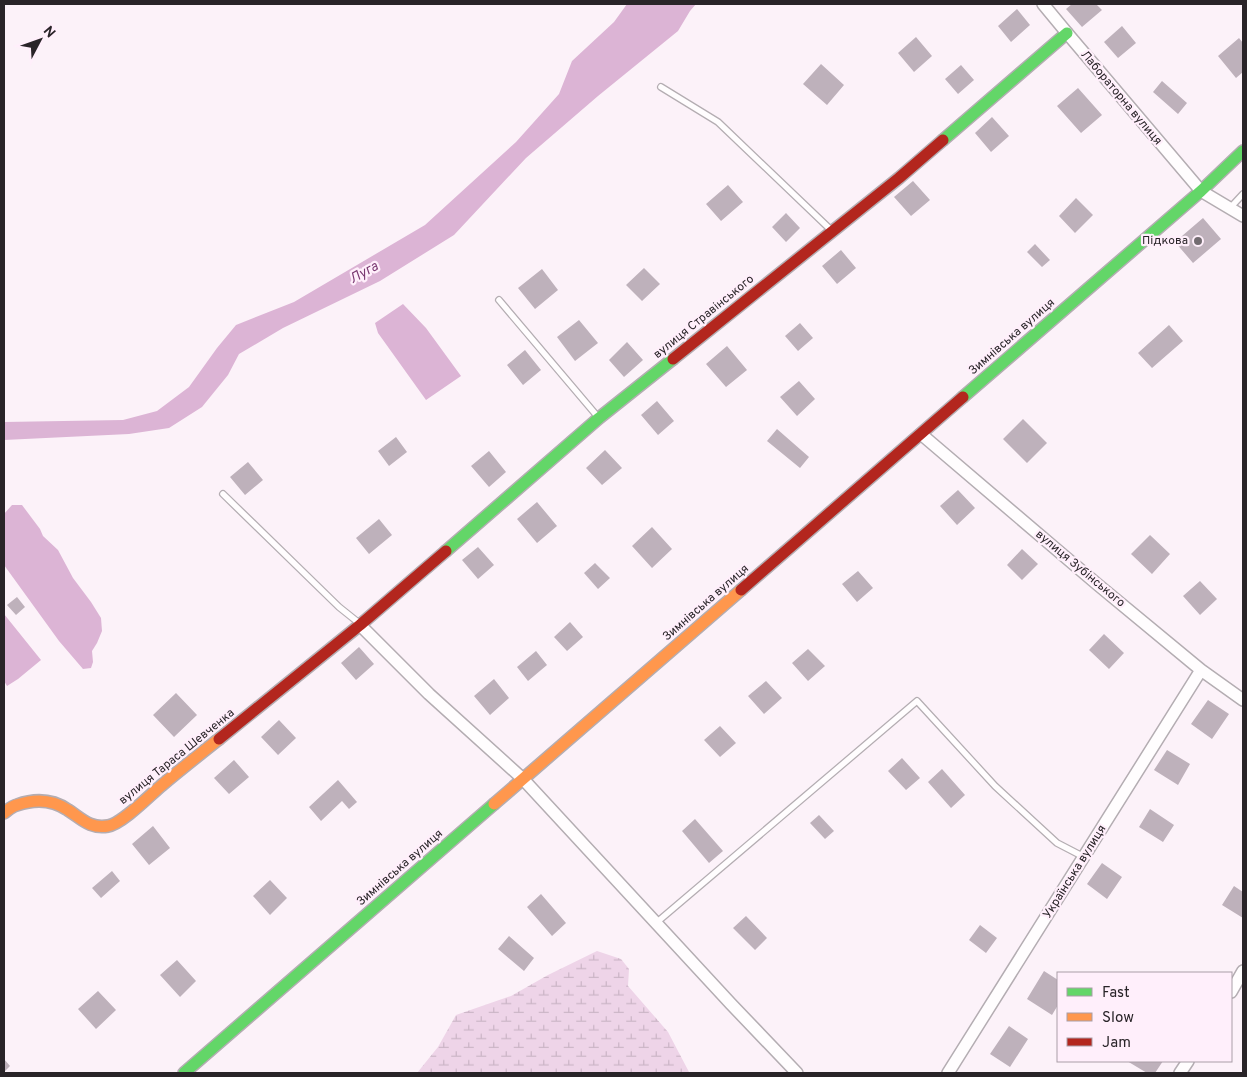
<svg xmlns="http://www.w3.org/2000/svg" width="1247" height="1077" font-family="Overpass,sans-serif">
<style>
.wetland{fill:url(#wetland-marsh)}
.water{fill:#dcb4d5}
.building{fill:#beb1bb}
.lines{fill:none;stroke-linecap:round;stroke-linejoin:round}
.lane-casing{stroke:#b4adb2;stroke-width:8}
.street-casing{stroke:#b4adb2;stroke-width:14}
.fast-casing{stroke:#b4adb2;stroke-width:14}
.slow-casing{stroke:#b4adb2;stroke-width:14}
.jam-casing{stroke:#b4adb2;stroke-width:14}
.lane{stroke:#fffdfe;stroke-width:5.5}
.street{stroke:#fffdfe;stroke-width:11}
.fast{stroke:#63d668;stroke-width:11}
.slow{stroke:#ff974d;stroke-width:11}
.jam{stroke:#b3261e;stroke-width:11}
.poi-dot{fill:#736c71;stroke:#ffeffb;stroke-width:2}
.labels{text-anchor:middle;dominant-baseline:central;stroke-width:4.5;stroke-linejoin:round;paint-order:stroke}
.street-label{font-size:12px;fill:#292428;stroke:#ffeffb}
.poi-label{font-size:12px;fill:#292428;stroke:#ffeffb;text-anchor:end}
.water-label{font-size:14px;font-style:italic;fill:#7a3971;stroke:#ffeffb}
</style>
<defs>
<pattern id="wetland-marsh" width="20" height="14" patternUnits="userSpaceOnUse" patternTransform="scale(1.25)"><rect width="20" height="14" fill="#eed4e8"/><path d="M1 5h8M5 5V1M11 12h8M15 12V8" fill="none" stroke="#ccb6c7"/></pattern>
</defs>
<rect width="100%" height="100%" fill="#fcf2f9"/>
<path class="wetland" d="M597,951L621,959L629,969L628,986L668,1032L689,1072L688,1073H417L438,1047L456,1015L511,996L548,975Z"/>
<path class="water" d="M627,4H696L690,11L678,31L598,96L526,158L454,235L380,281L283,328L239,354L228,375L202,407L169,428L129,434L4,440V422L123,420L157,411L189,387L217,348L236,325L294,302L425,225L516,142L559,94L572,61L614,22Z
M403,304L426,328L461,376L426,400L378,333L375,323Z
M12,505H22L40,529L43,536L58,550L73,578L91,602L101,618L102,631L97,643L92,651L93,662L91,668L83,669L59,641L4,565V514Z
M4,614L41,660L18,679L7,686L4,681Z"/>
<path class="building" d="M1072,4H1096L1102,10L1082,27L1066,9Z
M1017,9L1030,25L1011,42L998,26Z
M1122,26L1136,43L1118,58L1104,42Z
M916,37L932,56L914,72L898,53Z
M1239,38L1243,43V72L1236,78L1218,56Z
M821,64L844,85L827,105L803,84Z
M961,65L974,80L958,94L945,79Z
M1162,81L1187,103L1178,114L1153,92Z
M1078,88L1102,115L1081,133L1057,106Z
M992,117L1009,136L991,152L975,133Z
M913,181L930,200L911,216L894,197Z
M728,185L743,202L721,221L706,204Z
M1076,198L1093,215L1075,233L1059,216Z
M786,213L800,228L786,242L772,227Z
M1203,218L1221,239L1193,263L1175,242Z
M1035,244L1050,260L1042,267L1027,252Z
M841,250L856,268L837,284L822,266Z
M644,268L660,284L642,301L626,285Z
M542,269L558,290L535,309L518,288Z
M579,320L598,343L575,361L557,337Z
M800,323L813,338L798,351L785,336Z
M1169,325L1183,341L1152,368L1138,353Z
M627,342L643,360L624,377L609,360Z
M727,346L747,370L726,387L706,364Z
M525,350L541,370L523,385L507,365Z
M799,381L815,399L797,416L780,397Z
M657,401L674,421L658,435L641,415Z
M1023,419L1047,443L1027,463L1003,439Z
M777,429L809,457L800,468L767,441Z
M396,437L407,452L389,466L378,451Z
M605,450L622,468L602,485L586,468Z
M489,451L506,472L489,487L471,466Z
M248,462L263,480L245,495L230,477Z
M958,490L975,508L957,525L940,506Z
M537,502L557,526L537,543L517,519Z
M379,519L392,535L369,554L356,538Z
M652,527L672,549L652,568L632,546Z
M1150,535L1170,554L1152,574L1131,554Z
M478,547L494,565L478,579L462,560Z
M1022,549L1038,564L1022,580L1007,565Z
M595,563L610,578L598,589L584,573Z
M858,571L873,588L857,602L842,584Z
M1200,581L1217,599L1200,615L1183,596Z
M17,597L25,607L16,615L7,605Z
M570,622L583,637L567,651L554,637Z
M1104,634L1124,653L1109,669L1089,650Z
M359,647L374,664L356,680L341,663Z
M808,649L825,666L808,681L792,663Z
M536,651L547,665L528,681L517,667Z
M494,679L509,698L490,715L474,696Z
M766,681L782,698L764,714L748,696Z
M176,693L197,715L174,737L153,715Z
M1208,700L1229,714L1212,739L1191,724Z
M279,720L296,738L278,755L261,737Z
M720,726L736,743L720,757L704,740Z
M1167,750L1190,764L1178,785L1154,770Z
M902,758L920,778L906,790L888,771Z
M234,760L249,777L229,794L214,778Z
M942,769L965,795L951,808L928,782Z
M338,780L357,802L349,809L342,801L321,821L309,807Z
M1150,809L1174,825L1163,842L1139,827Z
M819,815L834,831L825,839L810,823Z
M695,819L723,851L709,863L682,831Z
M153,826L170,848L149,865L132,844Z
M1102,863L1122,877L1107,899L1087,884Z
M112,871L120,881L101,898L92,888Z
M270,880L287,898L270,915L253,896Z
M1234,886L1243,892V918L1222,905Z
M541,894L566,923L552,936L527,907Z
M746,916L767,938L755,950L733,928Z
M980,925L997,938L986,953L969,940Z
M509,936L534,958L524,971L498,949Z
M177,960L196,981L180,997L160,975Z
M1044,971L1058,980V1005L1052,1015L1027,999Z
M98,991L116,1010L96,1029L78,1009Z
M1009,1026L1028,1039L1010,1067L990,1054Z
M4,1059L10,1066L4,1072Z
M1127,1061H1163L1155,1073H1147Z"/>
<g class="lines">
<defs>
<path id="lane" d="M661,87L718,122L831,230
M1230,208L1243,194
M499,300L598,417
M223,494L339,607L359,623
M656,923L917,701L995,786L1057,843L1084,857"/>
<path id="street" d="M1043,4L1067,33L1201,191L1243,216
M921,434L1097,584L1201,670L1243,700
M360,625L429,694L523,779L731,1004L797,1073
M1231,992L1243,971
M948,1073L1201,670
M1180,1073L1188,1061"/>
<path id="fast" d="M943,140L1067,33
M963,397L1201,191L1243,151
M446,551L599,418L673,359
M184,1073L494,804"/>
<path id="slow" d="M494,804L741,590
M4,813C8,810 12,806 17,805C34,799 52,799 68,810C82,819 90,829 108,826C122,824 151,794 162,785C181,769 200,754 219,739"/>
<path id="jam" d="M673,359L899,178L943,140
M741,590L963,397
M219,739L360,625L446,551"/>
</defs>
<use href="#lane" class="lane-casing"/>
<use href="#street" class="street-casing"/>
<use href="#fast" class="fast-casing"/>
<use href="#slow" class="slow-casing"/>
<use href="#jam" class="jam-casing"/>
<use href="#lane" class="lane"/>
<use href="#street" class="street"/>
<use href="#fast" class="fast"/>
<use href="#slow" class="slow"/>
<use href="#jam" class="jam"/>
</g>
<circle class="poi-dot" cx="1198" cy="241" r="5"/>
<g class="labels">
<g class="street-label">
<text transform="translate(1121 98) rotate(50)">Лабораторна вулиця</text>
<text transform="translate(704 317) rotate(-39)">вулиця Стравінського</text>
<text transform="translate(1012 337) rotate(-41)">Зимнівська вулиця</text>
<text transform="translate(1080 569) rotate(40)">вулиця Зубінського</text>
<text transform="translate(706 603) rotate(-41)">Зимнівська вулиця</text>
<text transform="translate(177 757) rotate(-39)">вулиця Тараса Шевченка</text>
<text transform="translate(400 868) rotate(-41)">Зимнівська вулиця</text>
<text transform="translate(1075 872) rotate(-58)">Українська вулиця</text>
</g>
<g class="poi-label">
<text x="1188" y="241">Підкова</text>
</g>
<g class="water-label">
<text transform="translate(364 273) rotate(-29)">Луга</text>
</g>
</g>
<rect width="1247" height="1077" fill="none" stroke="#292428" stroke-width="10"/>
<rect x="1057" y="972" width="175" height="90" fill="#ffeffb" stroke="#a99ea7"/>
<rect x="1067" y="988" width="25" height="8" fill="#63d668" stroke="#a99ea7"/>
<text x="1102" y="997" font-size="15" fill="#292428">Fast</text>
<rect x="1067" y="1013" width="25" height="8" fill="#ff974d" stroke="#a99ea7"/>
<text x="1102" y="1022" font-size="15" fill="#292428">Slow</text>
<rect x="1067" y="1038" width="25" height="8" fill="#b3261e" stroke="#a99ea7"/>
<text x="1102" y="1047" font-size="15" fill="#292428">Jam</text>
<g transform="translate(40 40) rotate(49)" stroke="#ffeffb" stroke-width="4" paint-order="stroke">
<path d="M0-4L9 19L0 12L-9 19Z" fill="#292428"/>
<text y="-8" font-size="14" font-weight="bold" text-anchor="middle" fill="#292428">N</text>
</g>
</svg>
